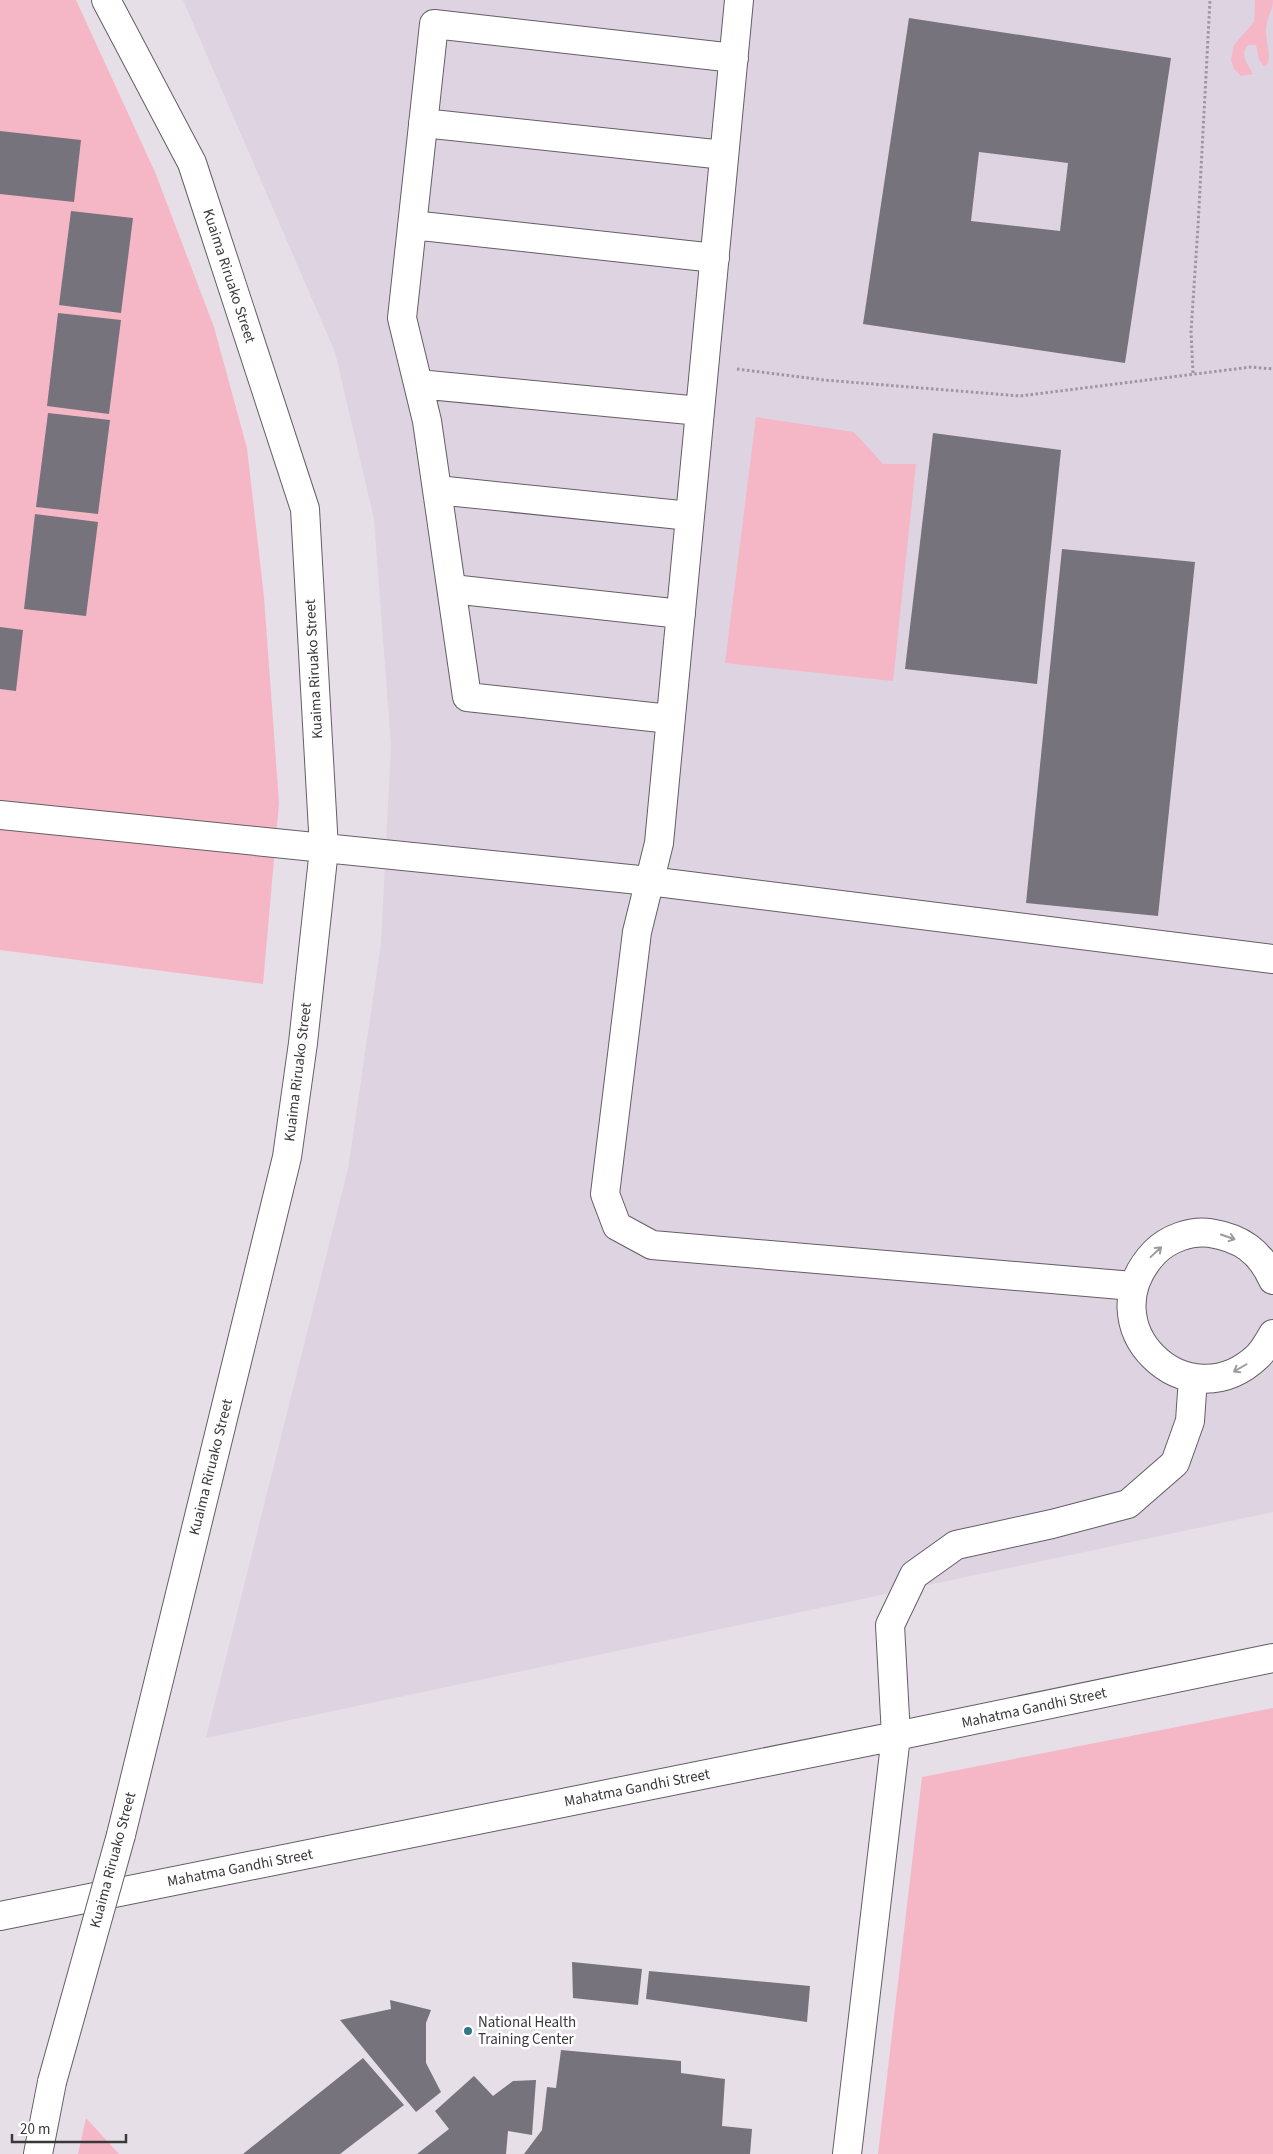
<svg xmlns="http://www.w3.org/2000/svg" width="1273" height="2154" font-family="'Source Sans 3',sans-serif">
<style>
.built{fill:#ded3e1}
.green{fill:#f5b7c6}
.building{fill:#76737c;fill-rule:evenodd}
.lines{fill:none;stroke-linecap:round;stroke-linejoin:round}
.minor-casing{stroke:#645e65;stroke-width:30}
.path{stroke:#9e989e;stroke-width:3;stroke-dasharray:2.5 2.5;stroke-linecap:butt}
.minor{stroke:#fff;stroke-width:28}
.minor-bridge-casing{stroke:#645e65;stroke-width:30;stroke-linecap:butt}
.minor-bridge{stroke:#fff;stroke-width:28}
.oneway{stroke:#9d9c9d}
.poi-dot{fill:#317684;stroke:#fff;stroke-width:2}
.labels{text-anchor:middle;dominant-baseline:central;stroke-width:5;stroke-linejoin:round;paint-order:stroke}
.street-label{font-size:15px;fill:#3b383b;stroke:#fff}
.poi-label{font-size:15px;fill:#3b383b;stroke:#fff;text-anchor:start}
</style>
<rect width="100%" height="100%" fill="#e6dfe7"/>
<path class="built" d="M183,0H1273V1512L206,1738L348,1169L381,944L391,745L374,519L335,352Z"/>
<path class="green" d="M0,0H76L155,172L214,327L247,448L264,597L279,803L263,984L0,950Z
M1255,0H1273C1273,10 1267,18 1266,28C1265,40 1272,54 1267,65L1264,66L1259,60L1256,45H1248C1239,55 1248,64 1253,74L1241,76L1234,69L1231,60L1234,45L1254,22Z
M756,417L854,432L883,464H916L893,681L725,663Z
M1273,1708V2154H878L922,1777Z
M86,2118L119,2154H78Z"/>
<path class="building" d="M909,18L1171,58L1125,363L863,324ZM979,152L1068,163L1060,231L971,221Z
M0,131L81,140L74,202L0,194Z
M71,211L133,218L121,313L59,305Z
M58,313L121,320L109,414L47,406Z
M48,413L110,420L98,514L36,507Z
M933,433L1061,450L1037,684L905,669Z
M35,514L98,522L86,616L24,609Z
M1062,549L1195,562L1158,916L1026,903Z
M0,627L23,630L16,691L0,689Z
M572,1962L642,1969L638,2005L573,1998Z
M649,1971L810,1986L807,2022L646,1999Z
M390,2000L431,2010L426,2023V2063L441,2092L416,2112L340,2020L391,2009Z
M561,2050L681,2061V2073L725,2079L722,2126L752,2129L750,2154H524L542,2130L547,2087L556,2088Z
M363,2058L404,2105L340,2154H243Z
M474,2076L493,2096L513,2081L536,2080L532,2135L508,2131L506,2154H417L449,2129L435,2111Z"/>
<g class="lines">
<defs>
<path id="minor" d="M106,0L192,163L305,509L324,849L303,1043L287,1157L121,1835
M739,0L659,843L637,932L605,1194L617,1226L652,1245L1133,1286
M423,123L724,155
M412,225L715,258
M418,384L700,411
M437,490L690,516
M452,589L681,614
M670,719L467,697L427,421L402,318L434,24L734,58
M0,815L649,881L1273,959
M1273,1280C1260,1251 1241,1238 1210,1233C1191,1230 1168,1239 1155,1252C1085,1325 1187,1424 1258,1356C1264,1350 1269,1341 1273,1334
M0,1916L896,1736L1273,1658
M38,2154L52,2082
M847,2154L896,1736L890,1625L914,1575L956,1545L1052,1524L1128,1504L1175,1463L1190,1421L1193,1378"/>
</defs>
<use href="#minor" class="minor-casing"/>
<path class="path" d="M737,369L824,380L1020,396L1251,367L1273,369
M1193,373L1191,332L1198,226L1210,0"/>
<use href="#minor" class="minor"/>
<defs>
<path id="minor-bridge" d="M52,2082L121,1835"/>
</defs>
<use href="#minor-bridge" class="minor-bridge-casing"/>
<use href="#minor-bridge" class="minor-bridge"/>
</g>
<defs><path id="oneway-shaft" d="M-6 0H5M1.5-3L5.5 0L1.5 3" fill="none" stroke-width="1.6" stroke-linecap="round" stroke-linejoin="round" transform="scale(1.25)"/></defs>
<g class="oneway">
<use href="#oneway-shaft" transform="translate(1228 1237) rotate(19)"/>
<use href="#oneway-shaft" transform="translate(1156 1252) rotate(-43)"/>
<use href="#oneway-shaft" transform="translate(1240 1368) rotate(150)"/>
</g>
<circle class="poi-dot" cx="468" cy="2031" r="5"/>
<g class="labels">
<g class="street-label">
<text transform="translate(229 276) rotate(72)">Kuaima Riruako Street</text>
<text transform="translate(314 669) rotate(-93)">Kuaima Riruako Street</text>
<text transform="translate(298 1072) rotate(-83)">Kuaima Riruako Street</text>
<text transform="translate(211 1467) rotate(-76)">Kuaima Riruako Street</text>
<text transform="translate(1034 1708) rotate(-12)">Mahatma Gandhi Street</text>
<text transform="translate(637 1788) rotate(-11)">Mahatma Gandhi Street</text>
<text transform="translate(113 1860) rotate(-75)">Kuaima Riruako Street</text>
<text transform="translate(240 1868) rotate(-11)">Mahatma Gandhi Street</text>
</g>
<g class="poi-label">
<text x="478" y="2022">National Health<tspan x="478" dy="17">Training Center</tspan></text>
</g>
</g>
<path d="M12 2134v8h114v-8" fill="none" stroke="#3b383b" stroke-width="2.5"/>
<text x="20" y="2134" font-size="15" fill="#3b383b" stroke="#ffffff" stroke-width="4" paint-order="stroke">20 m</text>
</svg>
